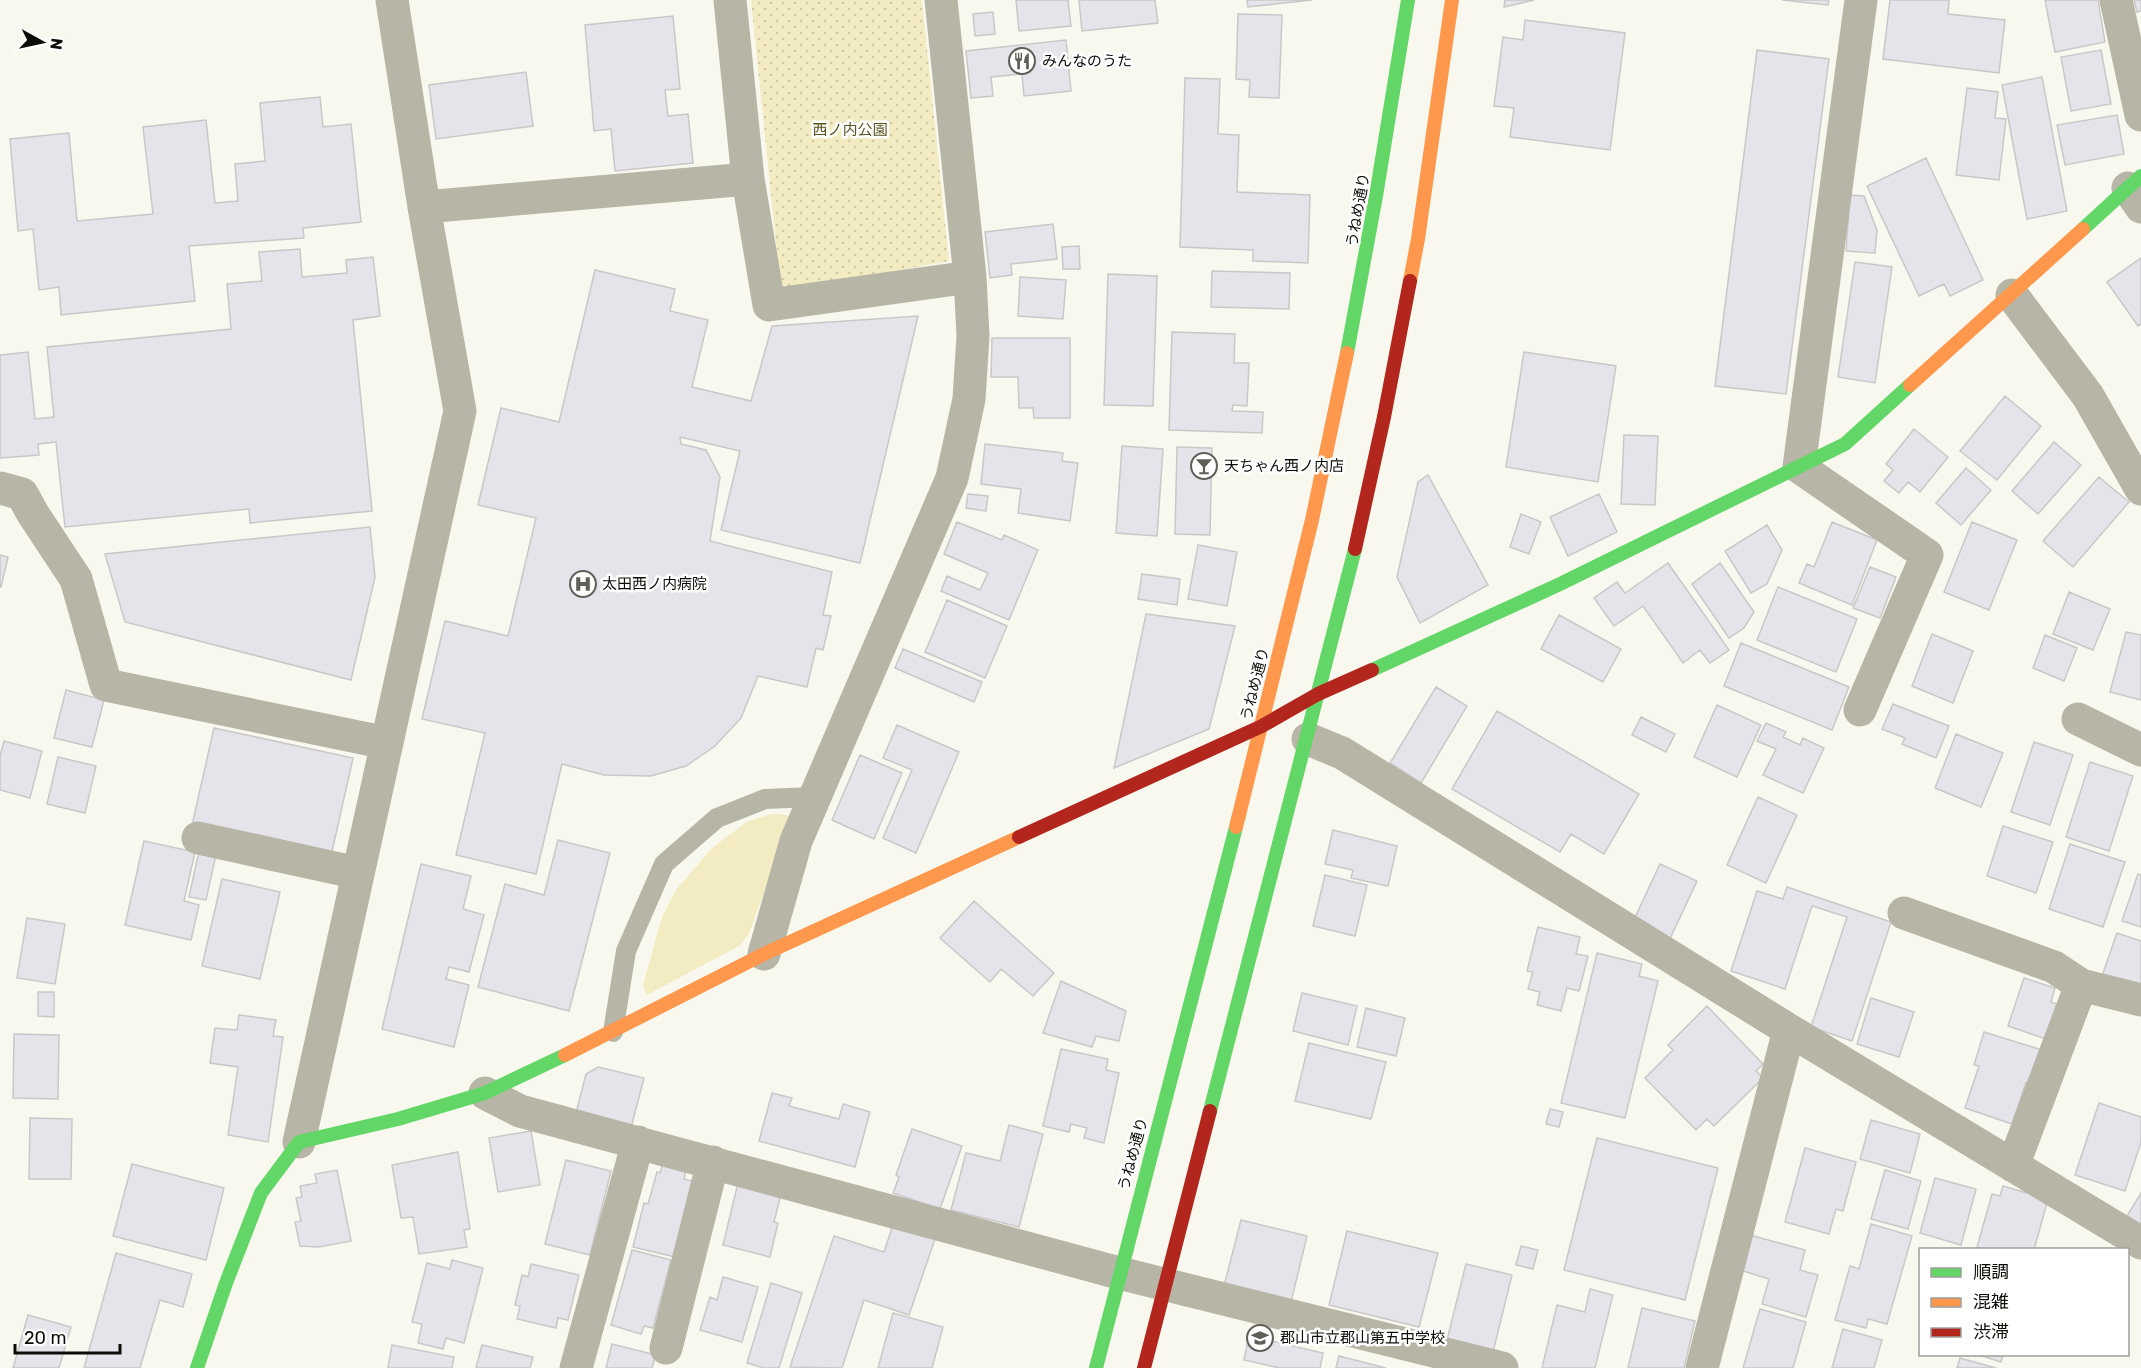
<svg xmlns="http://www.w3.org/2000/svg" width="2141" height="1368" font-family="Rubik,'Noto Sans JP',sans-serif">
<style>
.grass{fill:#f3ecc3}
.park{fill:url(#park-dots)}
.building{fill:#e5e4ea;stroke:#c9c8c8;stroke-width:1.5}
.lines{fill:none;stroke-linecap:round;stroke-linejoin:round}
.lane{stroke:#b7b5a6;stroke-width:20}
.street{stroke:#b7b5a6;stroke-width:33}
.fast{stroke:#63d668;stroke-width:14}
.slow{stroke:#ff974d;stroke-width:14}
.jam{stroke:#b3261e;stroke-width:14}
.labels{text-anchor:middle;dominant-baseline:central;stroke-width:5;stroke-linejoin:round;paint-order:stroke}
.poi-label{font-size:15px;fill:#0e0c06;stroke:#fff;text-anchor:start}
.park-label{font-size:15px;fill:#5c5420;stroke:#fff}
.street-label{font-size:15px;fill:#0e0c06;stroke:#fff}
</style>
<defs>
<pattern id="park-dots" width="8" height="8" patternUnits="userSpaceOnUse" patternTransform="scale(1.5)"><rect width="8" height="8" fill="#f3ecc3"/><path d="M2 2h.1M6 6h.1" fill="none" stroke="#cfc9a6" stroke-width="1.8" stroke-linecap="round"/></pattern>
</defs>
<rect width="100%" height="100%" fill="#f9f8ee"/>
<path class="grass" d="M771,814H783L791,817L749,934L739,946L647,995L643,986L655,942L662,917L676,890L712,848L748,821Z"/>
<path class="park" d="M751,0H922L949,261L781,292Z"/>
<path class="building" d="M1016,0H1068L1071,26L1019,31Z
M1079,0H1155L1158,23L1082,31Z
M1247,0H1312L1248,7Z
M1505,0H1534L1504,7Z
M1782,0H1829L1828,5Z
M1890,0H1949L1948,14L2005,20L1999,73L1883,59Z
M2045,0H2098L2105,42L2055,52Z
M2134,0H2141V11L2137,12Z
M993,12L995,34L975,36L973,14Z
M1238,14L1282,15L1279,98L1249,97L1250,80L1236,79Z
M673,16L680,89L665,90L668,116L688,114L693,163L615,171L611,129L594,131L585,25Z
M1525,20L1625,33L1610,150L1510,137L1514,108L1494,106L1503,37L1523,40Z
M1066,40L1071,91L1024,96L1022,74L991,77L993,96L971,98L966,51Z
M1757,50L1829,59L1786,394L1715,386Z
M2101,50L2111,104L2071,111L2061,57Z
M526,72L533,126L436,139L429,85Z
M2042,77L2067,211L2027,219L2002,85Z
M1185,78L1220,79L1218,134L1239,135L1237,192L1310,195L1308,263L1253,261V250L1180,247Z
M1967,88L1998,92L1995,118L2006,119L1999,180L1956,175Z
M320,97L323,127L351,124L361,222L303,228L304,238L189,246L195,301L61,315L59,287L39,290L33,229L18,231L10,139L69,133L77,221L153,214L143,127L206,120L215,203L238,201L235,164L265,161L260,103Z
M2117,115L2124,154L2065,165L2057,125Z
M1926,158L1983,280L1950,296L1944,284L1919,296L1867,186Z
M1850,195L1864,196L1877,230L1875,253L1846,251Z
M1053,224L1057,259L1011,264L1012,275L990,278L985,232Z
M1079,246L1080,269H1063L1062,247Z
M300,249L302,277L347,273L346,260L373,257L380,316L353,320L372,511L250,523L249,509L65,527L56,442L38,444L39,455L0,458V355L28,352L35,419L54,417L47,347L231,329L227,284L262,281L259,252Z
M2141,258V324L2138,326L2107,282Z
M1855,262L1892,267L1875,383L1838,377Z
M595,270L675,289L670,311L708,320L692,387L751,401L772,326L918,316L860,563L721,530L740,451L680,437L681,444L706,450L720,477L710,541L832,572L823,615L831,616L823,650L816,648L807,687L758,676L741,718L715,746L686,766L651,776L604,775L562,764L536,874L456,855L485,733L422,719L445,621L508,636L536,518L478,505L501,408L559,422Z
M1212,271L1290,273L1289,309L1211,307Z
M1108,274L1157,276L1153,406L1104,405Z
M1020,277L1066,280L1063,319L1018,316Z
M1172,332L1235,334L1234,363H1249L1247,406L1233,405L1232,411L1263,412L1262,433L1169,430Z
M992,338H1070V418H1034L1033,408H1019L1018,377H991Z
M1524,352L1616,366L1598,482L1506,467Z
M2005,396L2041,426L1997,480L1960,451Z
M1914,429L1948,457L1920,492L1908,482L1899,493L1884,481L1893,470L1886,464Z
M1624,435L1658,436L1655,505L1621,504Z
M2054,442L2081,465L2038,514L2012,491Z
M985,444L1063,453L1062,461L1078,463L1070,521L1018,513L1021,489L981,484Z
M1122,446L1163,449L1157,536L1116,533Z
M1177,447L1212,448L1210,535L1175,534Z
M1966,468L1991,490L1961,525L1936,503Z
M1428,475L1488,585L1420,623L1397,577L1418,482Z
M2099,477L2129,502L2073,567L2043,541Z
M968,494L988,496L986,511L966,508Z
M1599,494L1617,532L1568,556L1550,517Z
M1521,514L1541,522L1529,554L1510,547Z
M957,522L1002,540L1004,535L1038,550L1009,620L941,591L947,576L980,590L988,573L944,554Z
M1832,522L1877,540L1852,605L1799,583L1807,564L1814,567Z
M1972,522L2017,540L1989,610L1944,592Z
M1767,525L1782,550L1767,584L1751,593L1725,551Z
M370,527L375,577L351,680L125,622L105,554Z
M1198,545L1237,552L1227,606L1188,599Z
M0,555L8,557L1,587H0Z
M1668,563L1729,650L1710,663L1700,650L1683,663L1643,606L1614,626L1594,598L1617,582L1625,593Z
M1720,563L1754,612L1744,628L1729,638L1692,584Z
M1870,567L1896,577L1880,618L1853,608Z
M1142,574L1180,579L1177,605L1138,599Z
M1778,587L1857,619L1836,672L1757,640Z
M2069,592L2110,609L2093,650L2053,634Z
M947,600L1007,626L985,678L925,652Z
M1146,614L1235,626L1209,729L1114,768Z
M1559,615L1621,649L1603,682L1541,649Z
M2126,632L2141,635V700L2110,692Z
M1932,634L1973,651L1953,703L1912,686Z
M2045,635L2077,648L2064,681L2033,668Z
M1741,643L1849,687L1832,730L1724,686Z
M903,649L982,682L974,702L895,668Z
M1436,687L1467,706L1421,783L1390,763Z
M66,690L104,700L92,747L54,738Z
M1893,704L1949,726L1936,758L1902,744L1905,738L1882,729Z
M1717,705L1761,725L1737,777L1694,757Z
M1497,711L1639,794L1604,854L1571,834L1560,852L1452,789Z
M1641,717L1675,734L1666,752L1632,735Z
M1766,723L1786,732L1783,737L1800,745L1803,738L1824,748L1803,793L1763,775L1776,749L1757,741Z
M897,725L959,752L916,853L883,838L912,770L883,758Z
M214,728L353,758L331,856L192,825Z
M1956,734L2003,753L1981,807L1935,788Z
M4,741L42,751L30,798L0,790V756Z
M2034,742L2073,755L2050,825L2011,812Z
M860,755L902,773L874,839L832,820Z
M58,757L96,766L85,813L47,804Z
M2090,762L2133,776L2109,851L2066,837Z
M1758,797L1797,815L1766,883L1727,865Z
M2003,826L2053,842L2036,893L1987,876Z
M1333,830L1397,846L1388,886L1351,878L1353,870L1325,864Z
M558,840L610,853L569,1011L478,987L505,884L544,895Z
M144,841L195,852L184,901L199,905L191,940L125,925Z
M2070,844L2125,862L2103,927L2049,909Z
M199,851L216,855L206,900L189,897Z
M421,864L471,876L463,909L484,915L469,972L449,967L446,979L469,985L454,1047L382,1029Z
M1660,864L1697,881L1668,943L1631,926Z
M2138,874L2141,875V927L2122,921Z
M1325,875L1367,885L1355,936L1313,926Z
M222,879L280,892L260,979L202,966Z
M1787,887L1891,922L1852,1041L1811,1027L1847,917L1812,906L1785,989L1731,971L1757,891L1783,899Z
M974,901L1054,973L1033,996L1001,969L990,982L940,938Z
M27,918L65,924L55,984L17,978Z
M1538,927L1580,937L1576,954L1588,956L1579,991L1567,988L1561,1011L1537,1005L1540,992L1528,989L1533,972L1527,971Z
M2117,933L2141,941V988L2102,976Z
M1597,953L1642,964L1639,976L1658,981L1625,1118L1561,1103Z
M2024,978L2055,988L2051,1002L2057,1004L2046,1039L2008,1026Z
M1061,981L1126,1011L1119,1041L1096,1036L1092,1047L1043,1033Z
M38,992H54V1017L38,1016Z
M1302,993L1357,1006L1348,1045L1293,1031Z
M1871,998L1914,1012L1899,1057L1857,1044Z
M1707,1006L1763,1064L1756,1071L1763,1078L1714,1126L1707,1119L1696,1130L1645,1078L1673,1050L1668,1045Z
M1366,1008L1405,1018L1396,1056L1357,1047Z
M239,1015L276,1020L273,1036L283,1037L268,1142L228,1135L238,1067L210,1063L215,1028L237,1030Z
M1984,1032L2042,1050L2031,1083L2026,1082L2012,1124L1965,1108L1979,1066L1974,1065Z
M14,1034L59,1035L58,1099L13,1098Z
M1309,1043L1386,1062L1371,1119L1295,1101Z
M1061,1049L1108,1059L1106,1070L1119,1073L1104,1143L1084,1138L1087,1128L1071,1124L1069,1132L1043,1126Z
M598,1067L644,1078L631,1128L576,1113L586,1074Z
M772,1093L792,1098L789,1106L839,1119L843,1104L870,1112L855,1167L759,1141Z
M2099,1103L2141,1117V1142L2125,1191L2075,1175Z
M1550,1109L1563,1112L1559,1127L1546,1124Z
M30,1118L72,1119L71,1179H29Z
M1871,1120L1920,1134L1910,1173L1860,1159Z
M1009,1125L1043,1134L1019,1227L951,1210L966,1153L1000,1161Z
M912,1129L962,1146L940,1209L893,1193L899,1177L896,1175Z
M531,1131L540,1185L498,1192L489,1138Z
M1597,1138L1718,1168L1685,1300L1564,1270Z
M1805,1148L1856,1162L1843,1211L1836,1209L1829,1234L1785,1222Z
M458,1152L470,1229L464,1230L467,1247L419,1254L413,1217L401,1218L392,1165Z
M566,1160L611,1171L590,1255L545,1244Z
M663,1163L686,1169L684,1179L695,1182L675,1257L633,1247L644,1203L648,1204L657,1172L660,1173Z
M132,1164L224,1188L206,1260L113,1236Z
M337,1170L351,1241L319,1247L300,1246L295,1222L301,1221L296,1198L302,1197L300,1186L317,1183L315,1174Z
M1885,1170L1921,1181L1908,1229L1871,1219Z
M1935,1178L1976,1189L1961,1245L1920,1233Z
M738,1183L781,1194L774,1222L778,1223L770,1257L723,1245Z
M2003,1186L2048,1199L2034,1250H1988L1977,1247L1992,1194L2000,1196Z
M2141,1193V1225L2127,1216Z
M1241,1220L1307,1236L1291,1302L1224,1286Z
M1871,1224L1912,1236L1887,1324L1868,1319L1866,1328L1835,1320L1850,1266L1859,1269Z
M893,1225L935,1239L909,1315L864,1300L842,1368L790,1367L834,1236L884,1252Z
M1347,1231L1438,1253L1419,1327L1329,1305Z
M1750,1235L1805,1250L1800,1270L1818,1275L1806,1317L1762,1304L1769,1279L1740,1270Z
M1521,1246L1538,1250L1533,1269L1516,1265Z
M632,1250L671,1260L653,1328L644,1326L641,1334L611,1325Z
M116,1253L192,1274L183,1307L160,1300L140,1368H84Z
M452,1260L483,1268L464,1343L446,1338L443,1349L418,1343L422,1324L412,1322L427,1263L450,1269Z
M531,1264L579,1275L568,1320L558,1318L556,1328L517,1319L520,1306L515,1305L522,1275L528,1277Z
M1466,1264L1512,1275L1493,1352L1447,1340Z
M723,1277L758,1287L742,1342L700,1330L710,1297L717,1300Z
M771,1283L802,1293L779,1368H764L747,1363Z
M1590,1289L1613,1295L1595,1368H1542L1557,1305L1585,1312Z
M1642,1308L1695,1321L1684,1368H1628Z
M1760,1309L1806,1322L1793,1368H1743Z
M893,1313L943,1327L932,1368H878Z
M28,1315L71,1327L59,1368H13Z
M1843,1329L1882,1340L1874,1368H1832Z
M1249,1336L1323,1353L1320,1368H1280L1244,1360Z
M612,1344L656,1355L652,1368H606Z
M392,1345L454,1357L452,1368H388Z
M482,1345L533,1357L530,1368H476Z
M1976,1354H2003L2001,1362Z
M1339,1356L1386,1368H1336Z
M1960,1358L1996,1368H1957Z"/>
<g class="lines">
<path class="lane" d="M613,1032L626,951L664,864L717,818L765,799L814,797"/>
<path class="street" d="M730,0L748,179L769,305L970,277
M2116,0L2141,115
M2128,188L2141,207
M424,207L748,179
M2012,295L2088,396L2141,489
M0,488L22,494L33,514L76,579L106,685L387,743
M1860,710L1927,555L1799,467L1861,0
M2078,719L2141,750
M1308,739L1342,753L1789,1030L2141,1243
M198,838L358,873
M1904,913L2054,967L2081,985
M764,954L796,841L952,478L969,399L973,336L970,277L941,0
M485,1093L520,1111L1119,1273L1502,1368
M299,1142L460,411L424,207L392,0
M2013,1166L2081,985L2141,1000
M666,1348L713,1162
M576,1368L638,1142
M1702,1368L1789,1030"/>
<path class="fast" d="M2083,229L2141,176
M1347,353L1376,196L1408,0
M1372,670L1558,585L1845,444L1910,385
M1210,1111L1355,549
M197,1368L226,1283L261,1193L299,1142L398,1119L485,1093L565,1055
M1096,1368L1236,827"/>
<path class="slow" d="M1410,281L1418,239L1452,0
M1910,385L2083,229
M1236,827L1312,520L1347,353
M565,1055L764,954L1019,837"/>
<path class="jam" d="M1355,549L1384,417L1410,281
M1019,837L1262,726L1318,694L1372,670
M1144,1368L1210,1111"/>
</g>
<defs>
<symbol id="restaurant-ring" viewBox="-11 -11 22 22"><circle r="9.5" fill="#fff" stroke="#605f57" stroke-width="1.5"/><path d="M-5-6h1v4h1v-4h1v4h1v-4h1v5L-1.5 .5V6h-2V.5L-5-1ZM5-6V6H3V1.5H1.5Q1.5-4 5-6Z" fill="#605f57"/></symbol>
<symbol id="bar-ring" viewBox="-11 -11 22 22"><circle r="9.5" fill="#fff" stroke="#605f57" stroke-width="1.5"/><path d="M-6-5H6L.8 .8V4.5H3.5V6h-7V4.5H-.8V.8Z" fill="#605f57"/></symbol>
<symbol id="hospital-ring" viewBox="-11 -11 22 22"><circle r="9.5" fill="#fff" stroke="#605f57" stroke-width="1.5"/><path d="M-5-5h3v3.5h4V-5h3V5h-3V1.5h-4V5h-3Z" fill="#605f57"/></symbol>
<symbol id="school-ring" viewBox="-11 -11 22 22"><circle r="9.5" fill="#fff" stroke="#605f57" stroke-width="1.5"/><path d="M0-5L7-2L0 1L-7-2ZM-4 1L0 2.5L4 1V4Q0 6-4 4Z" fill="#605f57"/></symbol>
</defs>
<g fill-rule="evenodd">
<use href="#restaurant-ring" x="1007" y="46" width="30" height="30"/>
<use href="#bar-ring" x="1189" y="451" width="30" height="30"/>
<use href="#hospital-ring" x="568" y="569" width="30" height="30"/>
<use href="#school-ring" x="1245" y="1323" width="30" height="30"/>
</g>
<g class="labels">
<g class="poi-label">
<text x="1042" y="61">みんなのうた</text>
<text x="1224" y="466">天ちゃん西ノ内店</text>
<text x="602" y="584">太田西ノ内病院</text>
<text x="1280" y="1338">郡山市立郡山第五中学校</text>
</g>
<g class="park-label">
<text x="850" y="130">西ノ内公園</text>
</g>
<g class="street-label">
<text transform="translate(1358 210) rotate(-80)">うねめ通り</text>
<text transform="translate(1255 684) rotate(-76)">うねめ通り</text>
<text transform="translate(1133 1154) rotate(-75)">うねめ通り</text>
</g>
</g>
<rect x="1919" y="1248" width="210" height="108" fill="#ffffff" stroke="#9f9e9b" stroke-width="1.5"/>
<rect x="1931" y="1268" width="30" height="9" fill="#63d668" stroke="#9f9e9b" stroke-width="1.5"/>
<text x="1973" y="1278" font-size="18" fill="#0e0c06">順調</text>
<rect x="1931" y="1298" width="30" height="9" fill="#ff974d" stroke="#9f9e9b" stroke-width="1.5"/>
<text x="1973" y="1308" font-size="18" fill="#0e0c06">混雑</text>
<rect x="1931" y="1328" width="30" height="9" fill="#b3261e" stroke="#9f9e9b" stroke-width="1.5"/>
<text x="1973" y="1338" font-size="18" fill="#0e0c06">渋滞</text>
<g transform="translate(42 42) rotate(98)" stroke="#ffffff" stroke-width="4.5" paint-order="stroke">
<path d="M0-4.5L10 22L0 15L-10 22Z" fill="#0e0c06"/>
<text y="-9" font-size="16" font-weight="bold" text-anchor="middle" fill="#0e0c06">N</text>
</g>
<path d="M15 1344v9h105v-9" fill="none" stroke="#0e0c06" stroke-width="3"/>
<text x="24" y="1344" font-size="18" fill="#0e0c06" stroke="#ffffff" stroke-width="4.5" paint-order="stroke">20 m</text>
</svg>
